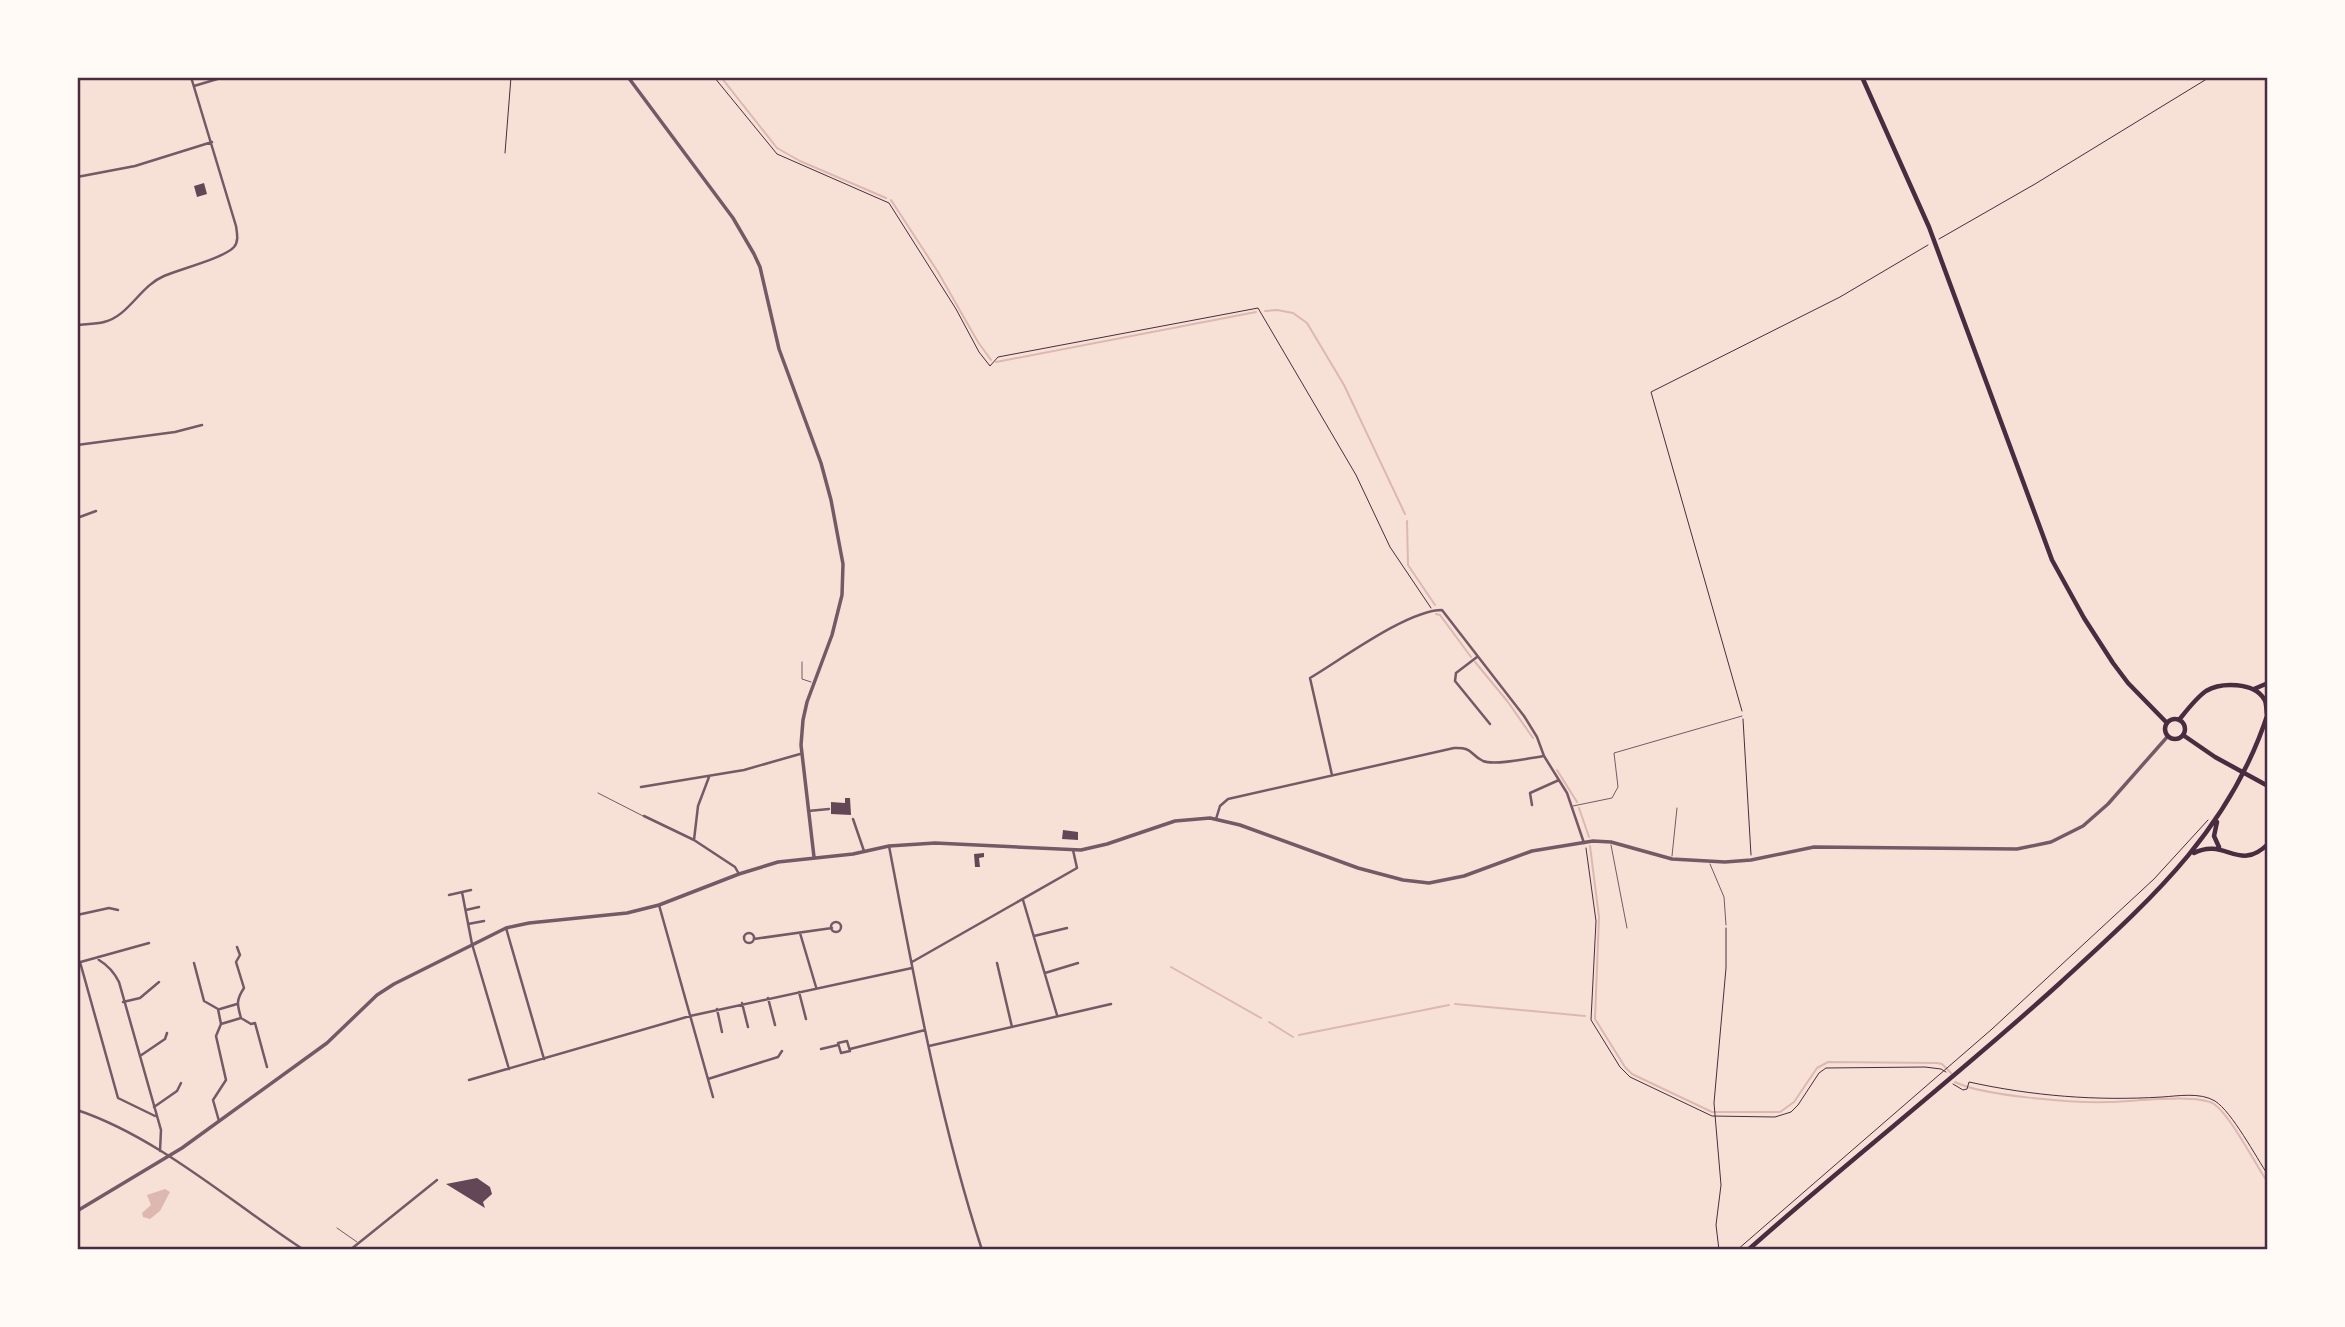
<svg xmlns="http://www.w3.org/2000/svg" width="2345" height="1327" font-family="Mulish,sans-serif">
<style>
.water{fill:#dcb8b0}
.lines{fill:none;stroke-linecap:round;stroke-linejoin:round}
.stream{stroke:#dcb8b0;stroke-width:2}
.building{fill:#644757}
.path{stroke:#4a2c40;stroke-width:1}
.service{stroke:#755966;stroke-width:1}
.minor{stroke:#755966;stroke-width:2.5}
.tertiary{stroke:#755966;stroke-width:3.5}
.primary{stroke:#4a2c40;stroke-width:4.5}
.neatline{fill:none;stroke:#4a2c40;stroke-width:2.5}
</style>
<rect width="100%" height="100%" fill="#f7e1d7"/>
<path class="water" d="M165,1189L170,1192L160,1211L150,1219L143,1217L142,1213L151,1205L147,1195Z"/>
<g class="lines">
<path class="stream" d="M721,77L777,148L800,161L886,198
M891,200L938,272L978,342L991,360
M1265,311L1277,310L1293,313L1307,323L1344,385L1405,514
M996,362L1256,312
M1407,521L1408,565L1435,605
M1436,614L1440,615L1471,657
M1475,662L1508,702L1533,738
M1557,770L1577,802
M1579,808L1589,837
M1590,846L1599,917L1595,1019L1625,1067L1632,1074L1712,1112H1780L1794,1102L1817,1068L1828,1062L1937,1063L1942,1064L1951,1073
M1171,967L1261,1018
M1455,1004L1585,1016
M1269,1022L1293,1037
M1299,1035L1449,1005
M1955,1082C1982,1096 2076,1103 2108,1102C2131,1102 2196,1093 2214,1104C2231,1116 2255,1164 2268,1183"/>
</g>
<path class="building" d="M204,183L207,194L197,197L194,186Z
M845,798H850L851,815L831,814V802L845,803Z
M1063,830L1078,832V840L1062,839Z
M984,853V857L979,858L980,867H975L974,854Z
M477,1178L490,1187L492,1194L483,1202L485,1208L446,1184Z"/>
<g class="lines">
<path class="path" d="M714,77L777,154L889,203L956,309L979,352L990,366L998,357L1258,308L1356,475L1390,547L1431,608
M505,153L511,77
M1939,239L2035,184L2210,77
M1742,711L1651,392L1840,297L1928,245
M1743,719L1751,855
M1586,848L1596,921L1591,1020L1620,1067L1630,1077L1712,1116L1775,1117L1791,1112L1798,1105L1819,1073L1826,1068L1925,1067L1941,1069L1946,1072
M1953,1084L1963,1090L1967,1089L1969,1082C2033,1096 2096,1101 2162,1097C2178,1096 2200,1092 2215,1101C2232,1112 2256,1157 2268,1175
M1719,1250L1716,1225L1721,1185L1714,1103L1726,968V928
M1737,1250L1992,1029L2154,879L2208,820"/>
<path class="service" d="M802,662V679L811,682
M598,793L643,816
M1573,806L1612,798L1618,787L1614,753L1742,716
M1611,845L1627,928
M1672,856L1677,808
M1710,864L1724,897L1726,925
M337,1228L357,1242"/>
<path class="minor" d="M194,86L224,77
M77,177L135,166L212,142
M77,325C86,324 96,324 104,322C129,316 140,286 164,276C180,269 224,258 234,247C239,241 237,233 236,226L191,77
M77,445L175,432L202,425
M77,518L96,511
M1477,657L1456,673L1455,681L1490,724
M1332,775L1310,678C1342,659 1408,610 1442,610L1524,716L1537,737L1544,756L1567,793L1584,843
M641,787L744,770L800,754
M1532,805L1530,793L1559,780
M808,811L829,809
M644,816L694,840L735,867L739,874
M853,819L864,851
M1216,819L1220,806L1228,799L1454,748C1473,747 1469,754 1483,761C1495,766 1530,758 1544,756
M694,840L698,806L709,777
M889,846C915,982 939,1118 982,1250
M462,892L472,944L509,1069
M449,895L471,890
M1023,900L1057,1015
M659,905L713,1097
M466,910L479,907
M77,915L109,908L118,910
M831 927a5 5 0 1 1 10 0a5 5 0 1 1-10 0Z
M468,924L484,921
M506,928L544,1059
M744 938a5 5 0 1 1 10 0a5 5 0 1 1-10 0Z
M800,933L816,987
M1034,936L1067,928
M754,939L832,928
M237,947L240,955L236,962L244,988C236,1000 237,1004 241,1018L251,1024L255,1023L267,1067
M98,957L99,960C109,966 114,972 119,982L161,1130L160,1151
M80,962L118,1098L155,1116
M912,962L1077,868L1073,850
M77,963L149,943
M194,963L204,1001L218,1009L221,1024L216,1036L226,1080L213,1100L219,1121
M997,963L1012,1027
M1045,973L1078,963
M799,992L806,1019
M768,998L775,1025
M123,1002L140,998L159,982
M742,1003L748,1027
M220,1009L237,1004
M717,1009L722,1032
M221,1024L241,1018
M847,1041L850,1051L841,1053L838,1043Z
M929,1046L1111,1004
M821,1049L838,1045
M850,1049L925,1030
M140,1056L165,1039L167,1033
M708,1079L778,1057L782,1051
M469,1080L690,1016L912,968
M154,1107L177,1091L181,1083
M77,1110C158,1137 232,1203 304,1250
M350,1250L437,1180"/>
<path class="tertiary" d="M628,77L733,218L754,254L760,267L779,349L821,463L831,500L843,564L842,595L832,635L807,702L803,720L801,745L814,857
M77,1211L182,1148L327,1043L377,995L394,984L506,928L529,923L627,913L659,905L739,874L778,862L853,854L889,846L935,843L1081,850L1107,844L1175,821L1210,818L1240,825L1358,868L1403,880L1429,883L1464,876L1532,851L1593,841L1611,842L1672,859L1725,862L1751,860L1814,847L2017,849L2051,842L2083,826L2108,804L2168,736"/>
<path class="primary" d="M1862,77L1929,227L2052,560L2084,618L2113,663L2128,683L2167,723
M2254,689L2268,683
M2165 729a10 10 0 1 1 20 0a10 10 0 1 1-20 0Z
M2179,720C2187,710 2196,698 2206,691C2221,682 2254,682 2264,699C2267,703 2266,710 2267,715
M2183,735L2215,757L2268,786
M2217,822L2214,836L2219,847
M2194,853C2225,837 2239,873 2268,844
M1748,1250C1850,1159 1959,1075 2060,983C2148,902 2230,831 2268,713"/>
</g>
<rect width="2345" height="1327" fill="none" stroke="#fffaf5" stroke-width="158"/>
<rect x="79" y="79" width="2187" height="1169" class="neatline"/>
</svg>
